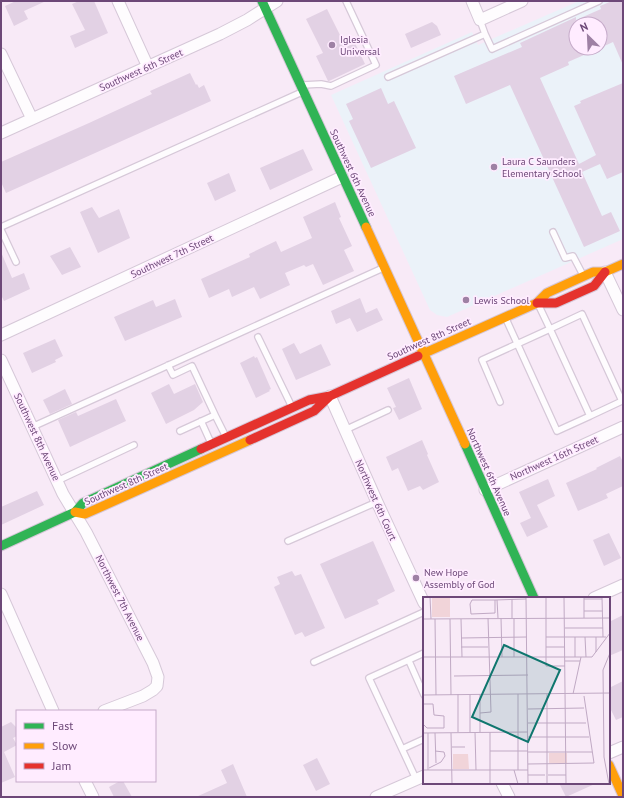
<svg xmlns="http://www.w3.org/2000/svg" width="624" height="798" font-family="'PT Sans',sans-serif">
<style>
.education{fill:#ebf2f9;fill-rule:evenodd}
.building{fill:#e2d1e4}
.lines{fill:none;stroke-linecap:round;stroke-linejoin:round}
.lane-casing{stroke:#d6c8d8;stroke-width:8}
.street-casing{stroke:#d6c8d8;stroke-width:13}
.fast-casing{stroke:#d5c6d7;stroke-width:11}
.slow-casing{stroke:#d5c6d7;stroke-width:11}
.jam-casing{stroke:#d5c6d7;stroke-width:11}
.lane{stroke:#fefcfe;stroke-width:5.5}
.street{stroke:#fefcfe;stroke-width:11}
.fast{stroke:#30b455;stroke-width:9}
.slow{stroke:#ff9f0a;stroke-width:9}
.jam{stroke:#e5322d;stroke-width:9}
.poi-dot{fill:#9e81a4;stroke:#ffecff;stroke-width:1.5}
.labels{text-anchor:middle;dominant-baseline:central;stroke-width:3.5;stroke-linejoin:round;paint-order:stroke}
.poi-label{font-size:10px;fill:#6d4878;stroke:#ffecff;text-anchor:start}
.street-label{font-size:10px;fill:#6d4878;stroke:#ffecff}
.inset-road{fill:none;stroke:#c0a9c4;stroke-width:1}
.view{fill:#0f766e;fill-opacity:0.15;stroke:#0f766e;stroke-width:2}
.inset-edge{fill:none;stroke:#6d4878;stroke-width:2}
</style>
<rect width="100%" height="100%" fill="#f8eaf7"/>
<path class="education" d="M579,1H623V239L447,317L437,315L430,310L331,95L472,32L478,45ZM576,24H600V48H576Z"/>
<path class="building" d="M16,1H46L24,11L28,19L14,26L5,6Z
M79,1H94L108,33L75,48L70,36L85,30L72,4Z
M612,1H623V65L613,42L600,48V24H576V48H600L568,62L569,65L540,78L579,164L596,155L574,106L581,103L580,101L623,83V172L607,179L600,164L582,172L602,216L611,212L620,231L584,247L510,85L466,104L454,76L522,47L520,43L576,17V20L601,9L600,6Z
M327,9L346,47L355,43L365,64L329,81H328L316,56L323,53L306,19Z
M432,22L437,26L441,35L411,48L405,34Z
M190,73L196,85L197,84L199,88L204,85L211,101L6,193L1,182V162L89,123L152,94L150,91Z
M381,88L388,104L394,101L416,148L371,168L349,121L353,119L346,104Z
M303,149L313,170L270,190L260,168Z
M229,173L236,191L215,201L207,183Z
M335,202L341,217L339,218L352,246L344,250L354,271L323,285L313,264L306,267L304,265L285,273L290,285L260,299L254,287L232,297L229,289L209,298L201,279L250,257L249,254L276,241L281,252L312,238L303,217Z
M92,207L99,218L119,209L130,238L98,253L80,212Z
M70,247L81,267L62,275L50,256Z
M1,252L12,278L24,273L30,289L4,301L1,295Z
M360,298L366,313L377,308L383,320L357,332L350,318L336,324L331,311Z
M175,299L182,317L125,341L114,317L153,300L156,307Z
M55,339L63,356L55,360L56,362L32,373L23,353Z
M294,343L300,354L321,344L331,365L296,380L282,349Z
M254,356L255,358L257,357L271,389L269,390L270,391L256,398L240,363Z
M409,378L422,409L399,420L393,408L396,407L387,388Z
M169,384L174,394L195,384L203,402L194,410L166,424L151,393Z
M65,389L72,404L50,414L43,400Z
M116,399L126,421L70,447L58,420L76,412L78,416Z
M422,440L428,454L427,455L439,482L423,490L420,486L408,491L398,468L392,471L386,457Z
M620,456L623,462V486L606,494L608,498L578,511L566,483L597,469L596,468Z
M548,479L555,496L537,505L548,527L527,537L520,523L531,518L519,492Z
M37,491L44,505L1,525V507Z
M609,533L621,558L604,566L593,540Z
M373,541L395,591L377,600L379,604L345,619L320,564Z
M292,571L295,576L301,574L325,628L305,637L302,632L295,635L274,587L280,584L277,577Z
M623,615V650L609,656V622Z
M623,681V717L616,720L609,706V688Z
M11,722L17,728V736L13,738L17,745L4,752L15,777L1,783V727Z
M317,758L330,784L316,791L303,765Z
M233,764L247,797H196L227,783L221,770Z
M120,781H123L132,797H114L109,787Z
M559,783H597L566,797Z"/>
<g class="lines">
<defs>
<path id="lane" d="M485,34L492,49L599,1
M388,77L485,34L480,20
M303,85L321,84L331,86L376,65L346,1
M1,227L302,92
M1,230L16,262
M553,232L565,258L573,256L583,275
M506,319L557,431L590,416L550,329L582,314L622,401L590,416
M258,337L292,407
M168,365L173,375L192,366L215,415L180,431
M500,402L482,360L550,329L539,306
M215,415L226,437
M201,421L211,443
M32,427L383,268
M345,430L388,410
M57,481L134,445
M288,541L377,502
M409,661L424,695
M314,662L424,612
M402,749L424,739
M416,779L369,678L424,653"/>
<path id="street" d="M118,1L148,67
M472,1L480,20L522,1
M1,54L32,119
M1,133L220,34L247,20L277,1
M605,272L623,310
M1,335L342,177
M1,360L63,494L86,532L153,663L158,677L157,686L153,690L143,696L104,711
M330,396L377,502L424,603
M485,490L623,427
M1,594L53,711
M594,598L623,585
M609,753L623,747
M85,781L93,797
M502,783L509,797
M376,797L424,776"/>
<path id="fast" d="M262,1L366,227
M465,444L534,598
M1,546L75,512L83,503L201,449"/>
<path id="slow" d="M366,227L465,444
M418,356L537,303L547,293L593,272H605L623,264
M75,512L85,514L250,440
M609,765L623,796"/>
<path id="jam" d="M537,303H556L594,286L605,272
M250,440L314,411L330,396
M201,449L309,400L330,396L418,356"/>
</defs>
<use href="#lane" class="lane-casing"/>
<use href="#street" class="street-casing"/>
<use href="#fast" class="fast-casing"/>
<use href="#slow" class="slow-casing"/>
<use href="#jam" class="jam-casing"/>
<use href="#lane" class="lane"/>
<use href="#street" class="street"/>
<use href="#fast" class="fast"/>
<use href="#slow" class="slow"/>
<use href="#jam" class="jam"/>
</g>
<g class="poi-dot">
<circle cx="332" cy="45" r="4"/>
<circle cx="494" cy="167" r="4"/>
<circle cx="466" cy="300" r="4"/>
<circle cx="416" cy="578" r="4"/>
</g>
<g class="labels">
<g class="poi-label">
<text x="340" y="39">Iglesia<tspan x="340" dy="12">Universal</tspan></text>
<text x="502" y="161">Laura C Saunders<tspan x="502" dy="12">Elementary School</tspan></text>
<text x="474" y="300">Lewis School</text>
<text x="424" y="572">New Hope<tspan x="424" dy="12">Assembly of God</tspan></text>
</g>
<g class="street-label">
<text transform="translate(141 70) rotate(-24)">Southwest 6th Street</text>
<text transform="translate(353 173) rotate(65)">Southwest 6th Avenue</text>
<text transform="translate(172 256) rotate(-25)">Southwest 7th Street</text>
<text transform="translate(429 339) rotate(-24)">Southwest 8th Street</text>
<text transform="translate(37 437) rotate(65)">Southwest 8th Avenue</text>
<text transform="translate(554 458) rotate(-24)">Northwest 16th Street</text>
<text transform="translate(489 472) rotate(66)">Northwest 6th Avenue</text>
<text transform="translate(126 484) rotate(-24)">Southwest 8th Street</text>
<text transform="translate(376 500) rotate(66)">Northwest 6th Court</text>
<text transform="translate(120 598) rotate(63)">Northwest 7th Avenue</text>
</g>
</g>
<g transform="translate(423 597)">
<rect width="187" height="187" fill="#f8eaf7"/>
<path d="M9,0H27V20H9ZM126,156H144V166H126ZM30,157H45L46,172H30Z" fill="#f1d4d9"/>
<path class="inset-road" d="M7,0L8,22M103,0L105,187M123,0V69H142M141,0L143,187M161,0V21M179,0L180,40M161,2H179M49,3H72V16L48,17L47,7ZM72,3L103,2M74,3L75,21M161,14H180M78,21L79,60M89,21V2M91,21V60M0,22L187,21M12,22L13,98M27,22L28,98M38,22L39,60M142,31H180M123,40H183M152,40V60M162,40L163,60M173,40V55M38,41L104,40M38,50H65M123,50H142M0,60H169L187,36M142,64H157M31,79L105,78M35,97V135M47,97V135M57,97V135M150,97L158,60M0,98L187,96M0,107H10L11,118L21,119V131H4L0,127M105,112L161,111M57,116L68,115L65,21M105,126H163M52,135L53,173M67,135V187M0,136L105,135M5,136V173M12,136L13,166M28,136L29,187M105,140H166M29,150H42M67,154H105M105,155H169M105,167L171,166L161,99M6,171L18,165L22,159L21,155L12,154M0,173H105M91,173L95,187M95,173V97M105,178H122M125,178H143M124,187V97M186,187L181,160L180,73L187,56"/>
<path class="view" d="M81,48L137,73L105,145L49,120Z"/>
<rect width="187" height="187" class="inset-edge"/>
</g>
<rect width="624" height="798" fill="none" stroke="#6d4878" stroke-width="4"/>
<rect x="16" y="710" width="140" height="72" fill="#ffecff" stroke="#c5aac9"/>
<rect x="24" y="723" width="20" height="6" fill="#30b455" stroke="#c5aac9"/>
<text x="52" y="730" font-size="12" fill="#6d4878">Fast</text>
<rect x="24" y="743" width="20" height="6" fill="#ff9f0a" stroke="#c5aac9"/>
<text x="52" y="750" font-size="12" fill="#6d4878">Slow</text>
<rect x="24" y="763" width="20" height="6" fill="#e5322d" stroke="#c5aac9"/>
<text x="52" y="770" font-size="12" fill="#6d4878">Jam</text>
<g transform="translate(588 36) rotate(336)"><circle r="19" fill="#ffecff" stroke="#c5aac9"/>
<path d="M0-3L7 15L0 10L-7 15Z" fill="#9e81a4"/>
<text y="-6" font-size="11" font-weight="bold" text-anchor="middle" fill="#6d4878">N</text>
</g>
</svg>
